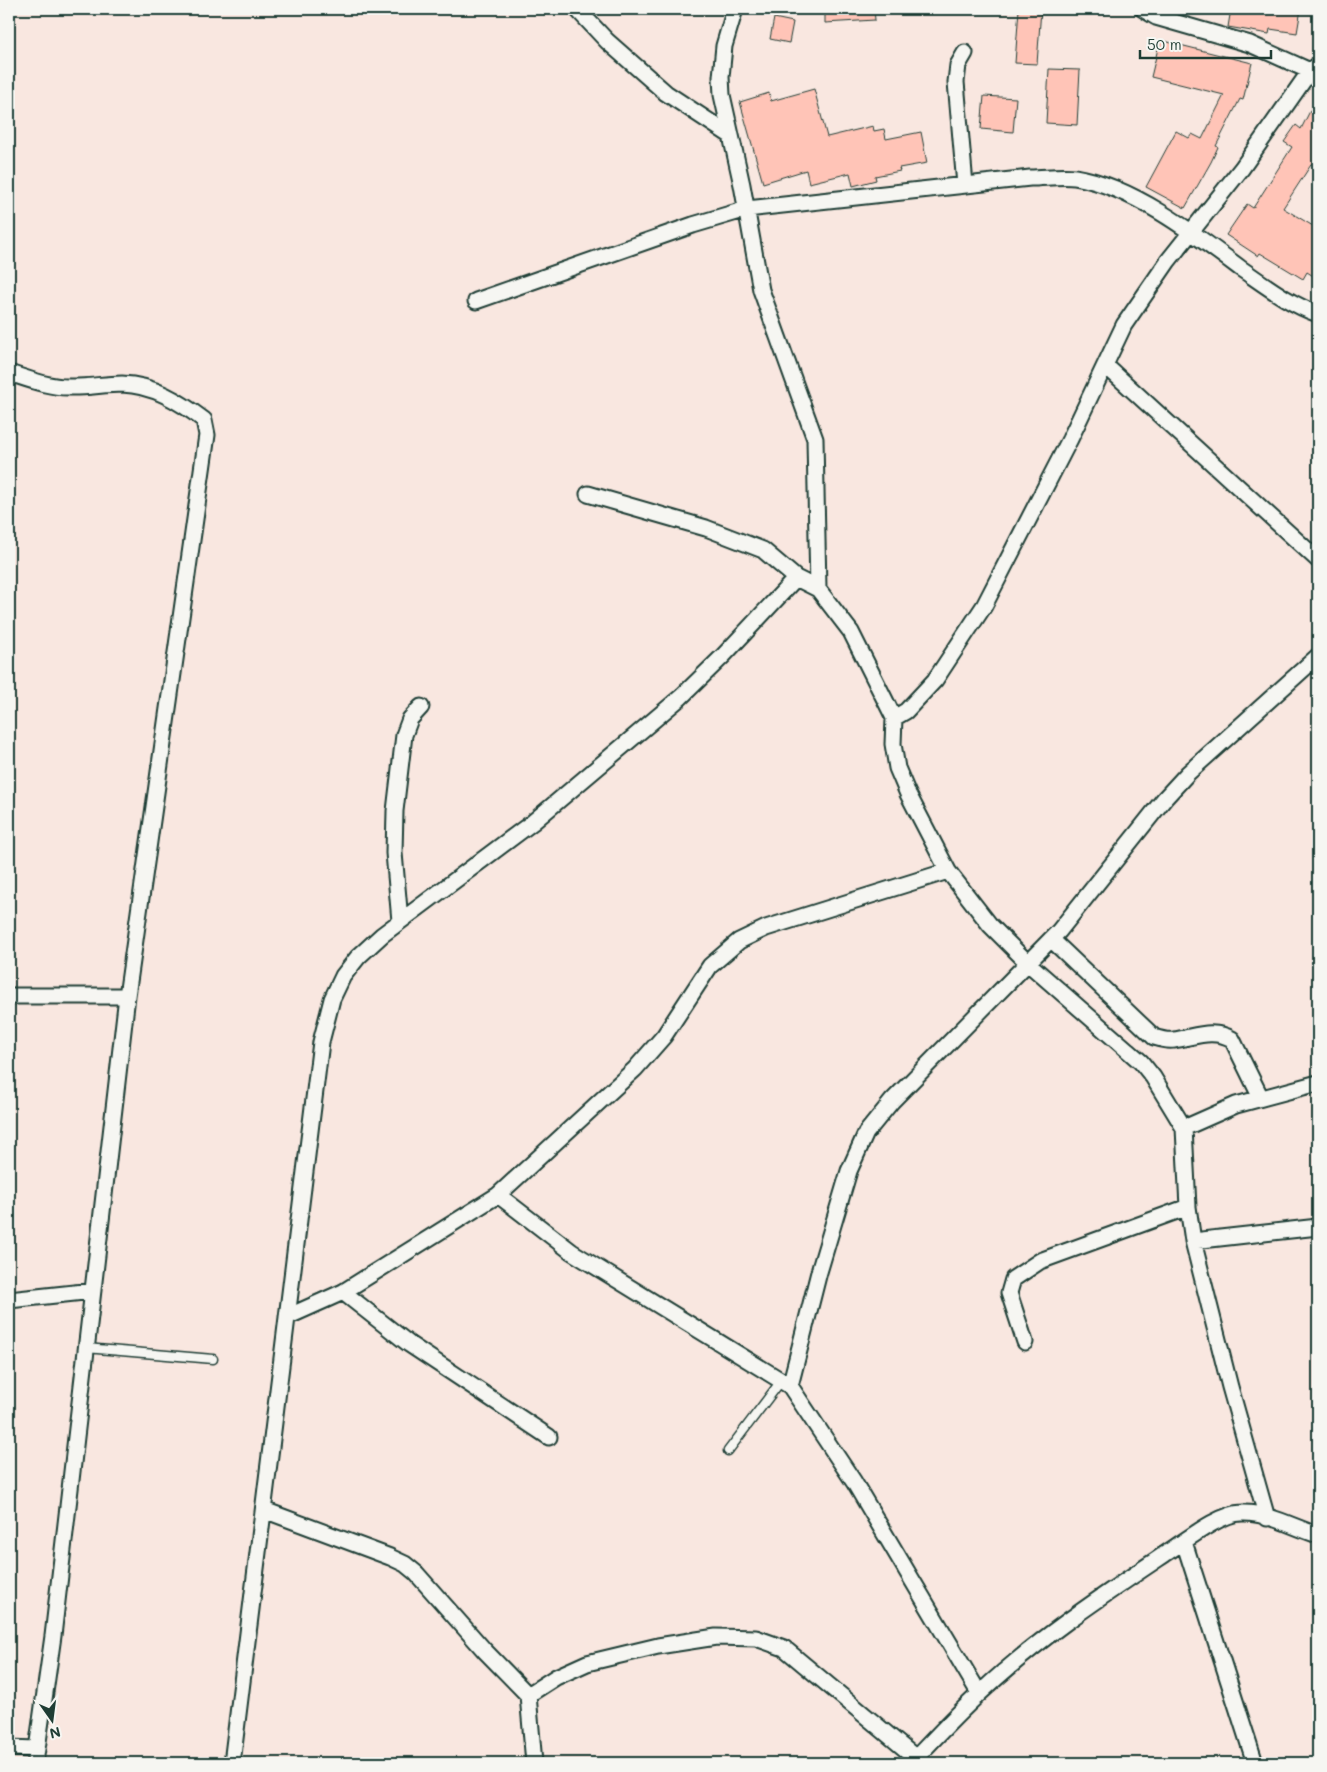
<svg xmlns="http://www.w3.org/2000/svg" width="1327" height="1772" font-family="Mali,sans-serif">
<style>
.building{fill:#ffc4b7;stroke:#1f3d34}
.lines{fill:none;stroke-linecap:round;stroke-linejoin:round}
.lane-casing{stroke:#1f3d34;stroke-width:11}
.street-casing{stroke:#1f3d34;stroke-width:19}
.lane{stroke:#f6f6f2;stroke-width:8}
.street{stroke:#f6f6f2;stroke-width:15}
</style>
<rect width="100%" height="100%" fill="#f9e7e0"/>
<filter id="ink" filterUnits="userSpaceOnUse"><feTurbulence type="fractalNoise" baseFrequency=".02" numOctaves="2"/><feDisplacementMap in="SourceGraphic" scale="10" xChannelSelector="R" yChannelSelector="G"/><feConvolveMatrix kernelMatrix="1 2 1 2 8 2 1 2 1" color-interpolation-filters="sRGB"/></filter>
<g filter="url(#ink)">
<path class="building" d="M825,9H874L875,20L825,23Z
M1019,9H1041L1037,64L1015,63Z
M1231,9H1301L1297,33L1270,29L1269,34L1228,27Z
M774,18L793,22L789,43L770,39Z
M1160,40L1252,63L1243,100L1240,99L1216,146L1218,147L1211,162L1185,208L1146,187L1176,131L1189,138L1192,134L1202,139L1224,95L1151,77Z
M1049,69L1080,70L1077,125L1046,123Z
M814,89L827,137L873,126L874,131L884,129L886,139L921,132L927,163L899,168L900,171L875,176L876,180L853,186L850,173L809,183L806,170L763,183L740,102L769,93L771,101Z
M1318,95V154L1283,208L1318,229V279L1307,272L1303,279L1260,253L1258,256L1226,235L1247,204L1253,208L1292,147L1284,142L1296,125L1301,129Z
M984,96L1016,98L1013,132L981,129Z"/>
<g class="lines">
<defs>
<path id="lane" d="M86,1348L213,1359
M728,1451L781,1381"/>
<path id="street" d="M577,9L607,41L666,93L730,135
M735,9L724,46L721,77L722,95L742,185L761,290L815,439L818,589
M1143,9L1156,17L1250,44L1310,71
M965,53L958,65L956,82L965,185
M476,301L693,225L747,209L1030,178C1044,178 1061,175 1075,177C1132,186 1195,234 1240,268C1265,285 1289,304 1318,314
M1105,365L1318,560
M9,373C28,379 48,387 68,387C86,388 104,384 122,384C153,385 179,401 204,420L207,435L127,996L53,1636L35,1763
M588,494L706,528L763,550L796,578L818,589L851,632L894,718L893,744L897,768L908,794L948,871L990,925L1029,964L1141,1062L1153,1077L1184,1128L1188,1207L1193,1241L1230,1387L1267,1518
M894,718L906,711L935,680L984,606L1070,439L1124,325L1168,261L1242,168L1310,71L1318,65
M400,921L394,853L395,811L404,735L410,719L421,707
M1051,939L1154,1037C1160,1039 1168,1041 1174,1040C1195,1037 1212,1028 1232,1039L1261,1098
M9,996H127
M1184,1128L1236,1105L1318,1083
M498,1195L572,1252L790,1386L854,1482L979,1693
M1193,1241L1318,1227
M343,1292L409,1344L549,1437
M9,1300L93,1291
M287,1317L343,1292L498,1195L635,1069L664,1036L710,966L739,941L766,928L948,871
M1025,1342L1009,1293L1013,1279L1040,1261L1188,1207
M790,1386L819,1272L849,1171L866,1133L892,1101L1059,931L1165,798L1188,773L1318,656
M264,1510L390,1557L405,1564L416,1573L485,1651L528,1695L534,1763
M1184,1542L1255,1763
M528,1695L556,1677L587,1663L658,1646L716,1637L756,1638L784,1648L916,1758
M9,1748L36,1749
M232,1763L321,1042L332,999L343,976L358,957L382,935L533,822L681,697L723,656L796,578
M911,1763C933,1740 956,1715 980,1693C1036,1640 1101,1597 1165,1554C1184,1542 1220,1513 1242,1513C1267,1512 1295,1528 1318,1535"/>
</defs>
<use href="#lane" class="lane-casing"/>
<use href="#street" class="street-casing"/>
<use href="#lane" class="lane"/>
<use href="#street" class="street"/>
</g>
</g>
<rect width="1327" height="1772" fill="none" stroke="#f6f6f2" stroke-width="30"/>
<rect x="15" y="15" width="1297" height="1742" fill="none" stroke="#1f3d34" stroke-width="2" filter="url(#ink)"/>
<g transform="translate(52 1720) rotate(166)" stroke="#f6f6f2" stroke-width="4" paint-order="stroke">
<path d="M0-4L9 19L0 12L-9 19Z" fill="#1f3d34"/>
<text y="-8" font-size="14" font-weight="bold" text-anchor="middle" fill="#1f3d34">N</text>
</g>
<path d="M1140 50v8h131v-8" fill="none" stroke="#1f3d34" stroke-width="2.5"/>
<text x="1147" y="50" font-size="15" fill="#1f3d34" stroke="#f6f6f2" stroke-width="4" paint-order="stroke">50 m</text>
</svg>
